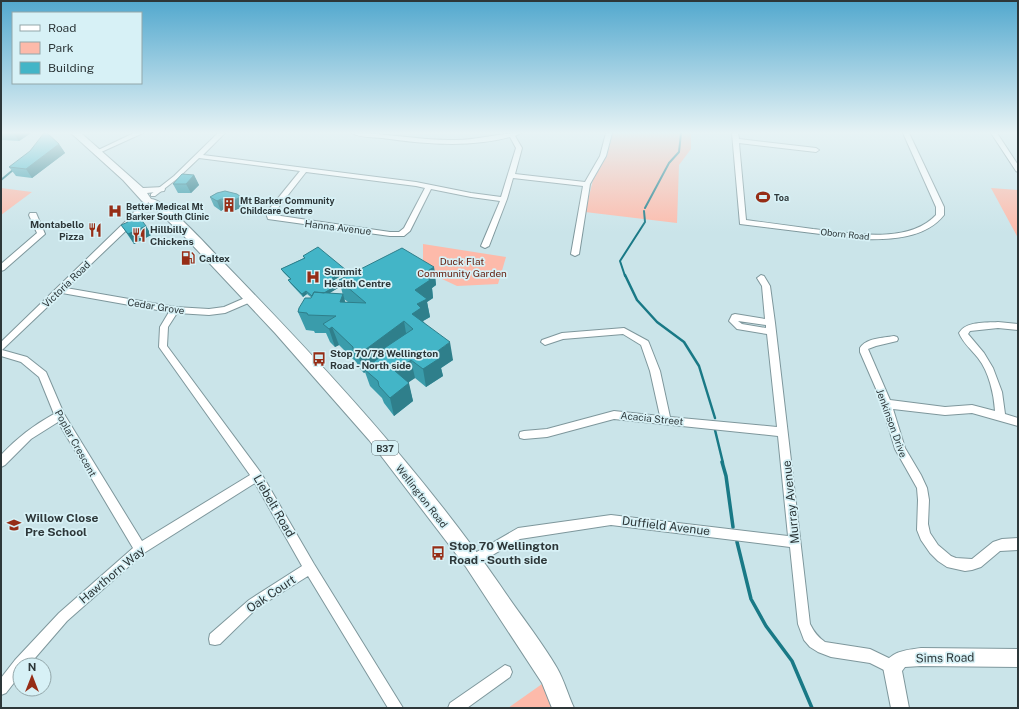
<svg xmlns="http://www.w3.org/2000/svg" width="1019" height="709" font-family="'Public Sans',sans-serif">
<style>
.green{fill:#fdbaaa}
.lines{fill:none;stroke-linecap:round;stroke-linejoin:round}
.stream-far2{stroke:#197986;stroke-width:2}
.stream-far1{stroke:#197986;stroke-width:2.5}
.stream{stroke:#197986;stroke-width:3.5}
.street-casing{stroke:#7e979c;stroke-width:2}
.secondary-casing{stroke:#7e979c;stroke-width:2}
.primary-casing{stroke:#7e979c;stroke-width:2}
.street{fill:#fff;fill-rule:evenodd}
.secondary{fill:#fff;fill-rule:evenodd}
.primary{fill:#fff;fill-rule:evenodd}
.wall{fill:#3a9cab}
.shaded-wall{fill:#2f7f8b}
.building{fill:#43b5c7;stroke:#2f7f8b}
.labels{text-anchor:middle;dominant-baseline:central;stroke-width:3.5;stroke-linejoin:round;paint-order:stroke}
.far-poi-label{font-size:9px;font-weight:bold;fill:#2d3739;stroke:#d7f1f6;text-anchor:start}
.far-street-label{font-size:9px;fill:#2d3739;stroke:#d7f1f6}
.shield{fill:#d7f1f6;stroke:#606f72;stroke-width:1}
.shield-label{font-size:9px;font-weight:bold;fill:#2d3739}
.poi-label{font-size:10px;font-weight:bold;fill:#2d3739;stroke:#d7f1f6;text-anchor:start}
.street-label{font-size:10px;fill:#2d3739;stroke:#d7f1f6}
.park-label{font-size:10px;fill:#631b0b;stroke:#d7f1f6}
.near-street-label{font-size:12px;fill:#2d3739;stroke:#d7f1f6}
.near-poi-label{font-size:12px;font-weight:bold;fill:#2d3739;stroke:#d7f1f6;text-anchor:start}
</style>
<rect width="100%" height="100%" fill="#cae4e9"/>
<path class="green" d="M612,133H691V149L679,165L677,223L585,212L593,180L607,156Z
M1,188L32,192L1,215Z
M991,188L1018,190V238Z
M423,244L506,257L498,284L457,286L423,270Z
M542,684L552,708H508Z"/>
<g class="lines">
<path class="stream-far2" d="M1,180L13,170
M645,208L669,163L679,152L681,133
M625,276L620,261L645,222L644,211"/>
<path class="stream-far1" d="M625,275L637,300L657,322L684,342L699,366L715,418
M715,430L723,463"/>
<path class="stream" d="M722,462L726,476L733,527
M737,542L751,599L766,626L792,661L812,708"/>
<defs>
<path id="street" d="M134,133H143L99,153L94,152Z
M218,133H225L203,155L416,182L471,193L501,197L516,148L510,137C468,148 425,144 382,138C373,137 360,138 352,133C387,133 422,141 457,140C478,140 499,133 521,133L515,136L522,148L515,174L585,182L600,156L606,133H612L606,156L590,184L579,254L575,256L571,254L583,186L513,178L507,199L489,246L485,248L481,246L500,201L471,197L431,189L410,231L404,236H390L268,219L266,213L300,171L199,158L178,178L155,196H151V194L174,176ZM306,172L416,186L425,188L404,228L399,232H390L274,215V213Z
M732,133H738L739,139L816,148L819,150L816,152L739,143L746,220C769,223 791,226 813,229C850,233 908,245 936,215V207L903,133H909L944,207V215C925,239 889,240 861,239L740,224Z
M991,133H997L1018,165V172L1016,171Z
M146,199L149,201L134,223L66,288L175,307L209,309L224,307L247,297H253L254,299L253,301L225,313L209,315L177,313L168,327L167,346L261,473L314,564L403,708H388L308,576L257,608L220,644L215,645L210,644L209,639L210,634L249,600L302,566L255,483L144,553L67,621L29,665H20V675L6,693L1,695V678L15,660L59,613L133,548L58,422L31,439L5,465L1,467V455C17,438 34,425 54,414L39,377L21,362L1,356V342L128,219L144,200ZM62,293L169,312L160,327L159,347L250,475L142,541L64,414L46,372L27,357L2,350Z
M30,213H36L45,234L4,270L1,271V264L37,233L29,215Z
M761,275L764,276L770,286L775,323L810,624C814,632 818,637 825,642L870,649L897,662L899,667L897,672L892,674L870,663L831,657L818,652L810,647L804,640L798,624L790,547L611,525L520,539L472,567L468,565L466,561L468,557L518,528L611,515L788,536L778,436L614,419L547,437L524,439L520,438L519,435L520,432L524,431L547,429L614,411L660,416L650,371L641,345L623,334L563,339L545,345L541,342L542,340L562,333L624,328L648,341L649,343L660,371L670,417L777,427L767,334L737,329L729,321L732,315L735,314L765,319L762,286L757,278ZM738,321L766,325V328L742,324Z
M998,322L1018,324V330L998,328L970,331L968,334L984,353L993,368L1002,392L1005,414L1018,418V426L972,413L945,415L893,409L905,448L921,475L927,488L929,500L928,524L930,533L938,545L951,556L956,558L972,559L993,542L1002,539L1018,538V550L1000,551L981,567L972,570L965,571L947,567L938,561L930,553L921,540L917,530L918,500L917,488L895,449L880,398L860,352V348C866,338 883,338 894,336L897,337L898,339L897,341L876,346L868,349L890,400L945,407L972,405L995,411C994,394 989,372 978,358C971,349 963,343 959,333C966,321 985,323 998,322Z
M505,665L510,667L512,672L510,677L467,708H448L450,703Z"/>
<path id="secondary" d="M921,648L1018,649V667L921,666L905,667L902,671L909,708H891L883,667C890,651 906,650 921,648Z"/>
<path id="primary" d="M71,133H81L143,188L164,187L165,189L164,191L147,193L151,199C166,199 211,250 223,262C322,364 419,468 500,585C518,612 540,639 557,668C564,680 568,695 574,708H552L542,683L466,567L369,440L275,333L183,235L148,202L142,201L123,180Z"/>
</defs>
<use href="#street" class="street-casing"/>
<use href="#secondary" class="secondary-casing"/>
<use href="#primary" class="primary-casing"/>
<use href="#street" class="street"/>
<use href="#secondary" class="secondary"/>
<use href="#primary" class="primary"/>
</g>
<path class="wall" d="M1,133H31L19,141L2,140L1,139Z
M59,144L65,153L32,178L16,176L9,167Z
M194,175L199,185L191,193H178L173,184Z
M217,193L245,206L233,211L232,209L225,208L221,211L214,206L210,197Z
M121,225L146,226L151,235L134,244Z
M303,256L346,270V273L334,280V282L338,288L329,293L343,294L345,302H348L344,299L339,280L434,267L436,285L432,288L433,298L427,302L430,317L423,321L453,360L441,368L443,376L426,387L415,378L408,382L413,401L394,416L384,403L382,398L370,386L365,372L364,373L358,367L357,363L339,345L335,347L330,342L326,333H315L314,331L306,330L298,312L312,298L307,294L303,297L290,283L288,280L290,279L283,272L281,269L304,258Z"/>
<path class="shaded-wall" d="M13,133H31L19,141Z
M59,144L65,153L32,178L26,169Z
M194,175L199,185L191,193L186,184Z
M241,197L245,206L233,211L229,202Z
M221,199L225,208L221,211L217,201Z
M146,226L151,235L134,244L128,234Z
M434,267L436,285L432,288L433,298L427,302L430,317L423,321L424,327L412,314L417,304L415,290L423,274Z
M346,270V273L334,280V282L332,283L331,280L332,278Z
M337,285L338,288L317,301L315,298Z
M306,291L307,294L303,297L302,294Z
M343,294L348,312L340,302Z
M404,321L407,339L387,352L383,349L385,357L364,369L365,372L364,373L358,355Z
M332,327L339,345L335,347L329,329Z
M450,342L453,360L441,368L443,376L426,387L423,369L435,353Z
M411,360L415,378L399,389L395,371Z
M409,383L413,401L394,416L390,398Z"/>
<path class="building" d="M44,133H47L59,144L26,169L9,167L30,151Z
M182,174L194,175L186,184H173Z
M225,191L237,194L241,197L229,202L228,200L221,199L217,201L210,197L217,193Z
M137,217L140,218L146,226L128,234L121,225L128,222L127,221Z
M318,247L346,270L332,278L333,279L331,280L337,285L324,293L314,292L312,296L306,291L302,294L288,280L291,279L281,269L305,258L303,256Z
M402,248L434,267L423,274L430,280L415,290L427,299L417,304L421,308L412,314L450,342L435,353L440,358L423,369L411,360L395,371L409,383L390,398L379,386L378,381L364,369L387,352L383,349L413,329L404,321L358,355L353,349V347L332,327L329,329L323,324L336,316L308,315L307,313L298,312L299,308L305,298H311L314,292L343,294L340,302L366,303L339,280Z"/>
<linearGradient id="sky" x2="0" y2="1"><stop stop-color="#52a8ce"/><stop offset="0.57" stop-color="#e7f3f5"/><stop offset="1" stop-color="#e7f3f5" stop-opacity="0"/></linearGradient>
<rect width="1019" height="233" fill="url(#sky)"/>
<defs>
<symbol id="stadium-bare" viewBox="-9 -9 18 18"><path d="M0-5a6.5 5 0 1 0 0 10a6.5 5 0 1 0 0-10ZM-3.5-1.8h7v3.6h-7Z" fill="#962d16" stroke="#d7f1f6" stroke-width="2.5" paint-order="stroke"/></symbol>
<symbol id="building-bare" viewBox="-9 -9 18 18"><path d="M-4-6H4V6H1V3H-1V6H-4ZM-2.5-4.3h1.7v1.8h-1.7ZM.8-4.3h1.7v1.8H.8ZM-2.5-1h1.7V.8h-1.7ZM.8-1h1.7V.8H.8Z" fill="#962d16" stroke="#d7f1f6" stroke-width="2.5" paint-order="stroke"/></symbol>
<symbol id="hospital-bare" viewBox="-9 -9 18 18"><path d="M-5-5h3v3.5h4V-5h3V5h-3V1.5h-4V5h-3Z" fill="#962d16" stroke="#d7f1f6" stroke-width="2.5" paint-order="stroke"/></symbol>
<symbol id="restaurant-bare" viewBox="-9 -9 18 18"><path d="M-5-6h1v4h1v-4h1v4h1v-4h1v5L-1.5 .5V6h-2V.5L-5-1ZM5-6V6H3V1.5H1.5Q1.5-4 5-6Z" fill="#962d16" stroke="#d7f1f6" stroke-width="2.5" paint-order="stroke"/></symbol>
<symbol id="fuel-bare" viewBox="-9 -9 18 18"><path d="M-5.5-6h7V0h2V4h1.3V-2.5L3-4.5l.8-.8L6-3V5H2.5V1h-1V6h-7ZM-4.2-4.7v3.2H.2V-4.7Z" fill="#962d16" stroke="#d7f1f6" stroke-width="2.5" paint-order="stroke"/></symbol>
<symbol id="bus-bare" viewBox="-9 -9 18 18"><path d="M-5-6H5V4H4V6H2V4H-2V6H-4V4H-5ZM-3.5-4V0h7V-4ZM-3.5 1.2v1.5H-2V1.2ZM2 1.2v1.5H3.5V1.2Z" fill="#962d16" stroke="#d7f1f6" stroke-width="2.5" paint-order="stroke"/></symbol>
<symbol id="school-bare" viewBox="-9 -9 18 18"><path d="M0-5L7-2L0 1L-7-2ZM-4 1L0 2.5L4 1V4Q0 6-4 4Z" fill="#962d16" stroke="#d7f1f6" stroke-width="2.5" paint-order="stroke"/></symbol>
</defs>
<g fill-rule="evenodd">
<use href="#stadium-bare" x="753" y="187" width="20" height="20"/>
<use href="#building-bare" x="219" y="195" width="20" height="20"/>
<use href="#hospital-bare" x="105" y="201" width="20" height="20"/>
<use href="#restaurant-bare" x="85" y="220" width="20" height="20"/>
<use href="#restaurant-bare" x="129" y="225" width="20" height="20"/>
<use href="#fuel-bare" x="178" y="248" width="20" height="20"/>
<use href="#hospital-bare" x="303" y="267" width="20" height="20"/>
<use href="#bus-bare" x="309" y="349" width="20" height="20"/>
<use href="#school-bare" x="4" y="515" width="20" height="20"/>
<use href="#bus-bare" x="428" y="543" width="20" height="20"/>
</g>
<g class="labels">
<g class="far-poi-label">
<text x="774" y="197">Toa</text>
<text x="240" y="200">Mt Barker Community<tspan x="240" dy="10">Childcare Centre</tspan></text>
<text x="126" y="206">Better Medical Mt<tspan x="126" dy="10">Barker South Clinic</tspan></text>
</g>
<g class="far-street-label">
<text transform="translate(845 234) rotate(6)">Oborn Road</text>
</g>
<rect class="shield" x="372" y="441" width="26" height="14" rx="3"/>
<g class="shield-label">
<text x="385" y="448">B37</text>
</g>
<g class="poi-label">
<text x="84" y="224" text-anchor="end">Montabello<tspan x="84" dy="12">Pizza</tspan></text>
<text x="150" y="229">Hillbilly<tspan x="150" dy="12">Chickens</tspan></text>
<text x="199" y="258">Caltex</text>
<text x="324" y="271">Summit<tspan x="324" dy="12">Health Centre</tspan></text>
<text x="330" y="353">Stop 70/78 Wellington<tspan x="330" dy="12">Road - North side</tspan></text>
</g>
<g class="street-label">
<text transform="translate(338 227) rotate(7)">Hanna Avenue</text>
<text transform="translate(66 284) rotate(-44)">Victoria Road</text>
<text transform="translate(156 306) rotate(9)">Cedar Grove</text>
<text transform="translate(652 418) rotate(6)">Acacia Street</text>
<text transform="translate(892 423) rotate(70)">Jenkinson Drive</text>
<text transform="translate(76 443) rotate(61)">Poplar Crescent</text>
<text transform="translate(422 496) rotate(52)">Wellington Road</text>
</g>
<g class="park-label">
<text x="462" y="261">Duck Flat<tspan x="462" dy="12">Community Garden</tspan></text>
</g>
<g class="near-street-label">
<text transform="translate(791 502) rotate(-96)">Murray Avenue</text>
<text transform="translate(274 506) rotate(60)">Liebelt Road</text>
<text transform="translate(666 526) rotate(7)">Duffield Avenue</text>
<text transform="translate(112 575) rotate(-40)">Hawthorn Way</text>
<text transform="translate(271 594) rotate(-34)">Oak Court</text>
<text transform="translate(945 658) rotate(-1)">Sims Road</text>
</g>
<g class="near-poi-label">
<text x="25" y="518">Willow Close<tspan x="25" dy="14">Pre School</tspan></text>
<text x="449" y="546">Stop 70 Wellington<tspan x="449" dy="14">Road - South side</tspan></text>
</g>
</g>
<rect width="1019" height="709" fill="none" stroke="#2d3739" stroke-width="4"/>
<rect x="12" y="12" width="130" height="72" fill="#d7f1f6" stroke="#93a7aa"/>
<rect x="20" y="25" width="20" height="6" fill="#ffffff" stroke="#93a7aa"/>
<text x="48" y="32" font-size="12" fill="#2d3739">Road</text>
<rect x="20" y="42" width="20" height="12" fill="#fdbaaa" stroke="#93a7aa"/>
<text x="48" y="52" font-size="12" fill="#2d3739">Park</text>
<rect x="20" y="62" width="20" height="12" fill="#43b5c7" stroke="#93a7aa"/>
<text x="48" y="72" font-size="12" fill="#2d3739">Building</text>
<g transform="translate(32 677)"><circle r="19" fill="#d7f1f6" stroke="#93a7aa"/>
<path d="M0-3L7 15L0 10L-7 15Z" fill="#962d16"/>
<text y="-6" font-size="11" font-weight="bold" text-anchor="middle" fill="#2d3739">N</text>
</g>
</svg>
